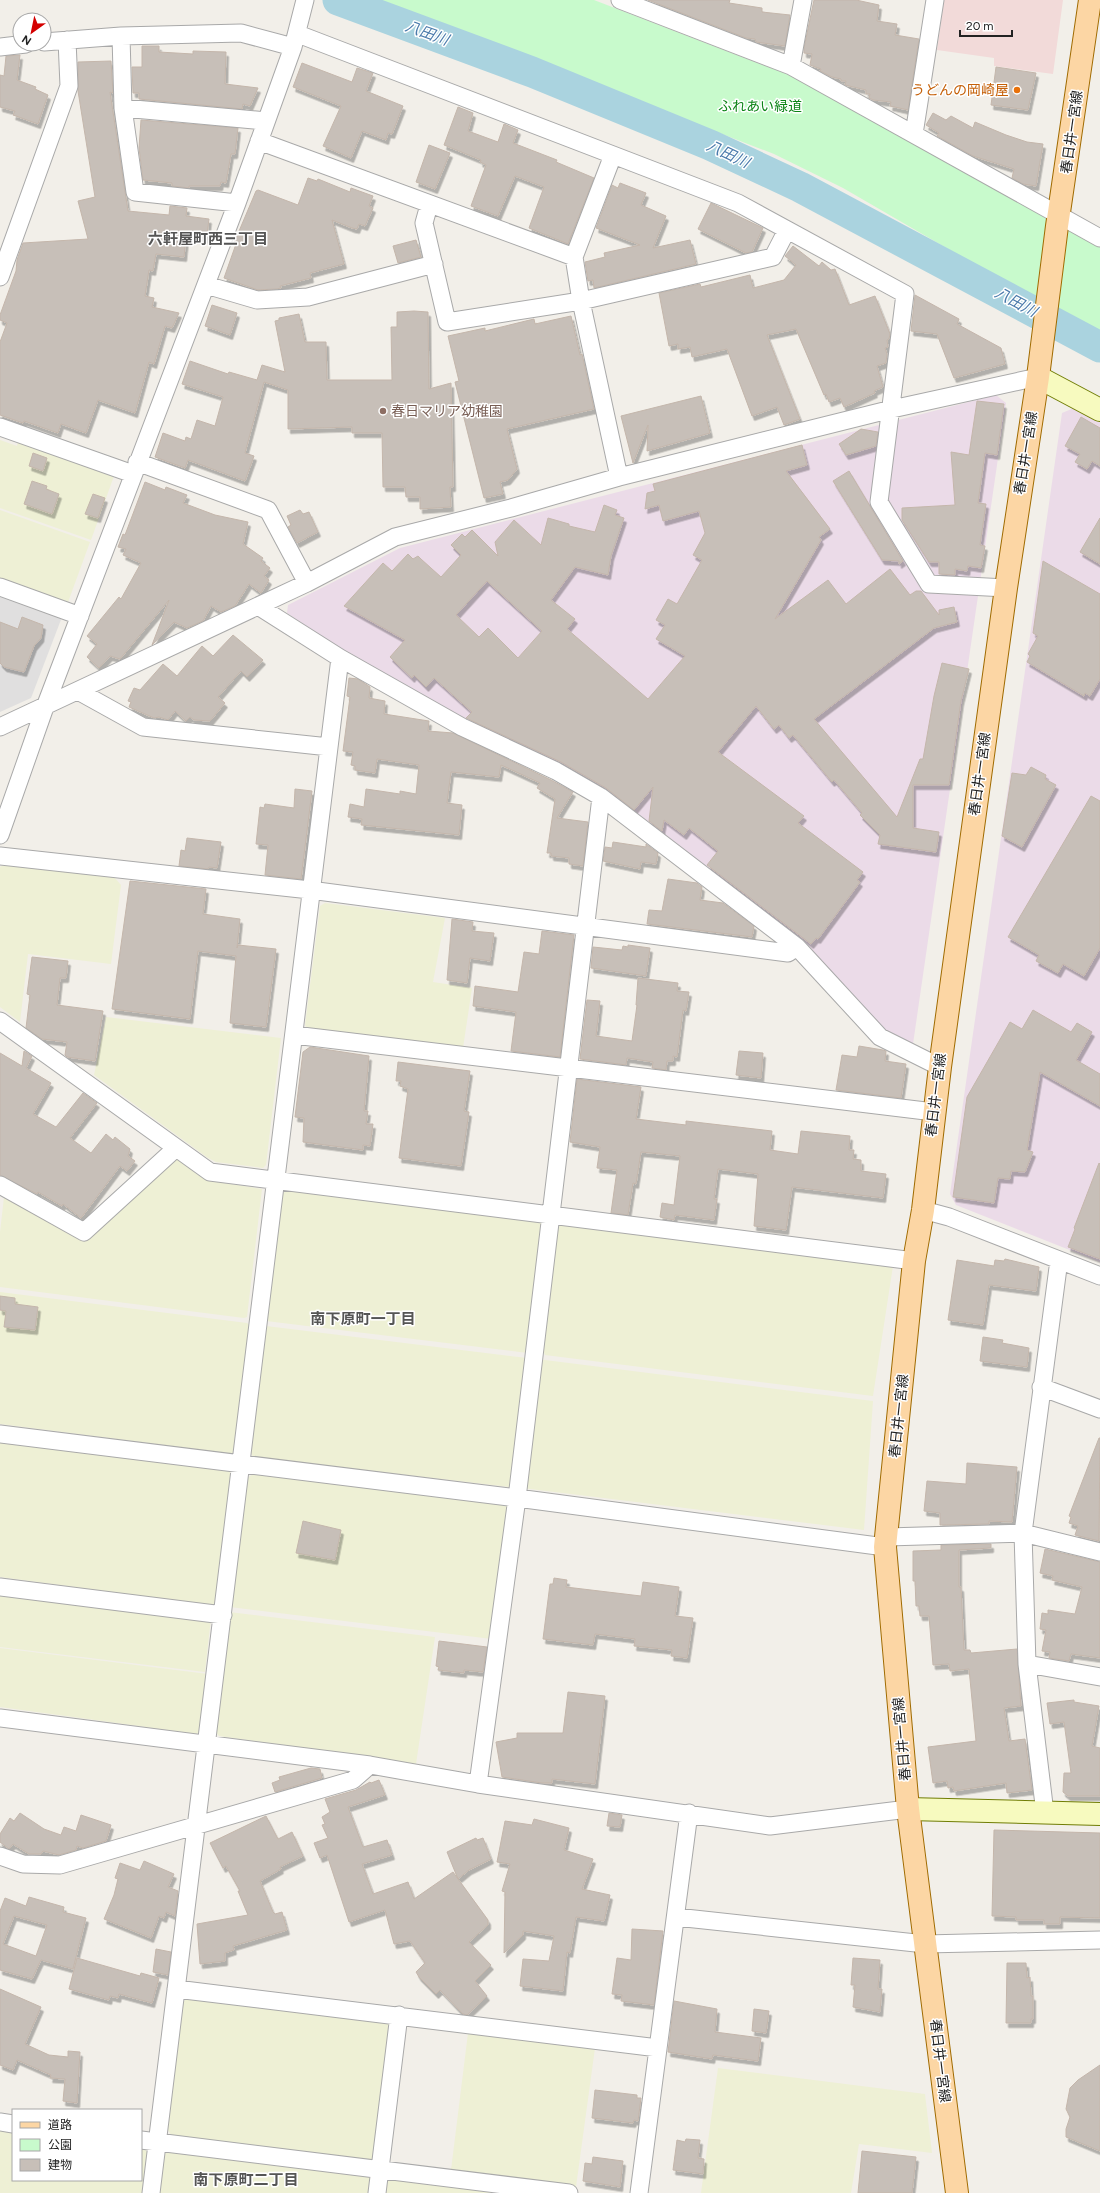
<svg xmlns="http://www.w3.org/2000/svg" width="1100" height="2193" font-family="Figtree,'Noto Sans JP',sans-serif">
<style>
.residential{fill:#e0dfdf}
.commercial{fill:#f2dad9}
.industrial{fill:#ebdbe8}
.farmland{fill:#eef0d5}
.park{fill:#c8facc}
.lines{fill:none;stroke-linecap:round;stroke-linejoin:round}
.river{stroke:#aad3df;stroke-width:31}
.building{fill:#c7bfb8;stroke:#c4b6ab;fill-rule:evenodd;filter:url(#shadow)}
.street-casing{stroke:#a9a9a9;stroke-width:19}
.secondary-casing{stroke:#707d05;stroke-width:24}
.primary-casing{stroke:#a06b00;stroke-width:24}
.street{stroke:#fff;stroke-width:17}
.secondary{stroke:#f7fabf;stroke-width:22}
.primary{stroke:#fcd6a4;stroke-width:22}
.food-dot{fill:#e8710a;stroke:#fff;stroke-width:1.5}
.education-dot{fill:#8d6e63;stroke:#fff;stroke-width:1.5}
.labels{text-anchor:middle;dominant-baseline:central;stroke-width:3;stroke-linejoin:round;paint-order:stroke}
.food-label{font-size:14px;fill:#c56008;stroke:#fff;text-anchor:end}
.park-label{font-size:14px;fill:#0c8416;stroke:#fff}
.street-label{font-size:14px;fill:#222;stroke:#fff}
.education-label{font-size:14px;fill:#785e54;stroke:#fff;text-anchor:start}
.water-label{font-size:15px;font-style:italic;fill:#4a7aab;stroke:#fff}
.neighbourhood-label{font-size:15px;font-weight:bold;fill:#555;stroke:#fff}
</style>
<defs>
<filter id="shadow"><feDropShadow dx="2.5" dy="4.5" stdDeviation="0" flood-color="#0004"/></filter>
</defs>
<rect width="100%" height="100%" fill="#f2efe9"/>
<path class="residential" d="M0,595L62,617L31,698L0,712Z"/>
<path class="commercial" d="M944,0H1063L1053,74L994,66V58L937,50Z"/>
<path class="industrial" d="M996,395L1006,403L913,1044L885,1033L602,790L462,720L340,649L287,613L288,605L400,548Z
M1074,408L1100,422V1262L956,1205L950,1194L1062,413Z"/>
<path class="farmland" d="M0,440L17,446L18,441L114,476L91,540L0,508Z
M0,510L90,542L67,605L0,581Z
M5,864L114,877L121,885L111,964L28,954L20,1022L0,1007V867Z
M325,903L445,918L433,982L472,988L463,1048L308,1030L305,1025L320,906Z
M106,1017L281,1038L266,1165L263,1168L216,1162L208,1158L94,1075Z
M172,1159H177L206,1180L262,1189L247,1317L244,1318L0,1287V1232L4,1197L82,1238Z
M287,1190L542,1221L528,1353L266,1321L281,1195Z
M559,1224L893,1266L873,1396L545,1355L543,1350L556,1227Z
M0,1292L247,1323L251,1326L234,1454L0,1424Z
M266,1326L527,1358L511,1485L509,1487L253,1457L250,1451Z
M537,1359L873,1401L864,1530L522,1488Z
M0,1440L227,1468L234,1478L217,1606L0,1577Z
M257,1472L505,1503L509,1508L492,1639L230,1607L247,1478Z
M0,1592L211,1618L205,1672L0,1647Z
M229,1612L435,1637L416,1764L219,1736L214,1730Z
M0,1648L208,1674L201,1730L197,1734L0,1707Z
M188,1998L389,2023L393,2028L373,2161L172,2136L167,2129L182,2002Z
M468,2033L595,2048L576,2187L451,2170Z
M718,2068L925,2094L932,2153L859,2144L851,2193H701Z
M0,2129L13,2130V2180H141L142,2146L149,2154L144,2193H0Z
M170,2151L371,2175L373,2193H158L163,2155Z
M391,2178L518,2193H382L386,2179Z"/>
<path class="park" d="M375,0H594L789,75L1100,246V335L1074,322L843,188L774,154Z"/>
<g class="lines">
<path class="river" d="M338,0L532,72L710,145L800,187L1100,347"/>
</g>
<path class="building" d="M648,0H730L729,3L762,8V12L790,15L785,46L756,42L755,39L746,38Z
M814,0H856L879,5L877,21L897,24L895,35L919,39L908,110L890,106L891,102L873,100L869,98L870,94H866V90L845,85L846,81H841V79L832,77L820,71L821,69L810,65L812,54L804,53V48Z
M142,46H159V52L193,54V51L226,52L225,84L258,88L250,106L243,104L242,109L139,99V93H133L132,67H142Z
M20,55L17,80L36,87L35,89L48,95L38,124L13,115L15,111L0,107V75L4,76L6,56Z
M111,61L113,93L110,92L128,211L169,215L170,206L187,208L186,216L209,219L207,235L205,239L186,237L184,257L156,254L153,271L149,270L145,296L154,298L152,307L179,313L172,328L165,326L154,364L149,362L135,413L98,400L86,433L61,424L58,433L24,421L23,423L0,415V342L7,323L0,320V315L16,271L17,260L23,243L88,239L78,201L95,197L78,91V62Z
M302,63L352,82L357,68L373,73L366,91L403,106L392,134L388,133L386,140L362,131L351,158L323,146L341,106L293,87Z
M996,67L1036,73L1028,110L991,105Z
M458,107L473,113L468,131L498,142L504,124L518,130L513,143L557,160L556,162L594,178L568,244L529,228L544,187L515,176L498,216L471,206L486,165L480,162L481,160L444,145Z
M933,113L946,120L951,116L973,128L975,122L1006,135L1027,142L1043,144L1036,186L1023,184L1012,178L1014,169L973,156L937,136L939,133L926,125Z
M141,120L238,128L235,154H231L226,183L221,182L220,186H189V188L172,186V183L143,180L139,148Z
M429,145L450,153L435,189L416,182Z
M308,178L317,181L318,179L350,192L351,188L373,196L369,206L373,208L365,226L359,224L357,229L352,228L332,220L344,264L310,273L311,278L280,286L281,288L276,289L258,290L224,278L236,244L234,243L256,191L258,190L298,205Z
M620,183L646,193L641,205L666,216L653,248L690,240L696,264L594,288L593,280L588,281L585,262L605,257L604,253L640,245L596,228L612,185L618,188Z
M711,203L763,228L752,252L746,253L698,229Z
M416,240L421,257L398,263L393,246Z
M793,246L819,266L822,262L831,270L835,269L849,305L875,296L890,334L889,339L887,340L888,347L885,348L887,354L886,363L877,366L883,387L874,391L875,393L844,407L840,398L829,402L826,394L824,395L796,329L767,335L800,419L784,425L777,407L752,416L727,349L692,357L690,347L678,349V344L669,346L659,293L700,284L701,287L750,275L753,288L784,280L796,265L785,256Z
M915,295L959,319L957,324L1001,348L1005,364L954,378L937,334L911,331Z
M212,305L237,313L230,335L205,326Z
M414,311L428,312L429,389L451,383L453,487H450L451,507L420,509V497H406L405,487H383L382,433H352V427L288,429V390L264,382L245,453L254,456L245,481L188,460L185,468L155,457L163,433L185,441L186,437L191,439L197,420L215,426L223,397L182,384L190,361L228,374L229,372L257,380L262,365L285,372L275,321L279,320V318L299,314L305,342H326L327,380H392L391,327H397V312Z
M571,316L580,355L582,354L594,409L507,429L517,469L508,480L500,482L503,494L484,498L455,382L459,381L448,336L485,328V331L534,319L535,324Z
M701,396L710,433L647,451L648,425L633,463L621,416Z
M977,401L1004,404L997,455L985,453L978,503L986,504L980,545L985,546L981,568L968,566L967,571L955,569V575L939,574V562H929L902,520V508L955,505L951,452L969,455Z
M1081,417L1100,428V466L1092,461L1087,469L1075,462L1080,454L1065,446Z
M861,429L878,432L876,446L846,455L839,444Z
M802,445L807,465L786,471L830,529L819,537L821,540L775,619L828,580L846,604L890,569L910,595L916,591H921L939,615V610L954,607L957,622L934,628L814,719L897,817L920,759H923L934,696L942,663L969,669L961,701L949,785H913V828L939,832L936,852L878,844L880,835L860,815L862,813L834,780L832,782L793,735L789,738L779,725L774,729L756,706L718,752L804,816L798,823L863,872L857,880L860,882L818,939L816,938L811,944L707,865L718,851L689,828L684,835L664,820L662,831L649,821L653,787L634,810L606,788L561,762L466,718L472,712L434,678L426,687L414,675L412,678L390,657L405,640L344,606L383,563L392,571L408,554L413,559L418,556L421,559L441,577L461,555L451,545L462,534L465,537L472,530L498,556L495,542L514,520L541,545L548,518L569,524V526L595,532L604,505L617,510L615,515L624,518L611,556L608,575L575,567L551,600L575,619L567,629L648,699L685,656L656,639L665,625L656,620L668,599L677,604L702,560L693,555L705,533L699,511L663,521L659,505L645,509L647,493L655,491L653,484ZM487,581L542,631L518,658L488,628L479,637L456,615Z
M33,453L47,458L43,471L29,466Z
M849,471L903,561L899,564V561L882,560L833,481Z
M32,481L47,486L46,489L59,494L52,514L24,504Z
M145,482L165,490L166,487L187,495L183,503L215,515L248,522L243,544L263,558L261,561L270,568L264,576L269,580L261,593L249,584L235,606L221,612L211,606L203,621L187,628L174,622L152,645L169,600L120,659L110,656L99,668L87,657L97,644L87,636L119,597L121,599L141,563L123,555L126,549L118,547L123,534L125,535Z
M93,494L105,498L98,518L85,514Z
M300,510L303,514L309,512L318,532L297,543L288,527L291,525L287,516Z
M1100,518V564L1080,552Z
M1043,561L1100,594V679L1090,696L1085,693L1084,696L1027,662L1030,656L1028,654L1038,636L1033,633Z
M22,617L43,625L41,638L34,646L24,672L4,667L0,663V622L18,629Z
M233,635L263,660L247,677L241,671L218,697L225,703L210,721L194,720L190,717L186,721L175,711L168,720L159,717L154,718L129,707L131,702L128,701L134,688L140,690L163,664L177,676L202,646L213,656Z
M349,678L358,679L370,687L369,698L385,701L384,714L429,721L428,731L453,733L551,780L573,792L557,818L588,822L583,866L569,864V858L551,856V853H547L555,799L537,788L540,783L501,765L499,777L451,772L447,803L462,805L459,835L361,825L362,819L348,817L350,804L364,807L366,789L400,794V791L416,794L419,765L377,759L375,773L355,770V766L351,765L353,752L343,751L350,697L347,696Z
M1031,767L1046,775L1045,779L1056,785L1022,847L1002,836L1012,773L1026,775Z
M295,789L312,791L301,879L265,875L268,845L256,844L260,807L264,808L265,804L294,808Z
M1091,796L1100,801V948L1084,976L1063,964L1058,973L1036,961L1039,955L1008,937Z
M187,838L221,842L217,868L209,867L208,869L179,866L181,850L185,851Z
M613,842L646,847V844L658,853L656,864L641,862L640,869L603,861L605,847L612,848Z
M668,879L697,883L702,887L700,900L723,903L754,926L752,937L647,924L649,910L662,911Z
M130,881L206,889L203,914L240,919L237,948L238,945L276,949L266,1027L230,1023L236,956L198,951L190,1019L112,1009Z
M452,919L473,922L472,931L494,933L490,961L470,958L467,983L447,980Z
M542,931L574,935L560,1057L511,1051L516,1012L473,1006L475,986L518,992L524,952L539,954Z
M628,945L650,948L646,976L591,968L593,947L622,950L623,946L628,947Z
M32,957L68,961L66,978H60L57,1005L103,1011L95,1061L67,1057L65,1055L67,1042L42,1039L26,1028L30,995L27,994Z
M638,978L678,983L677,991L689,992L686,1011L683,1010L677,1057L673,1056V1061H667L666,1070L652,1068L653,1062L627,1058L626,1065L580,1059L587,1000L600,1001L596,1036L632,1041L637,1005H636Z
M1033,1010L1071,1032L1077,1023L1092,1032L1076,1060L1100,1074V1106L1040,1072L1027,1150L1033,1152L1025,1172L1011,1171L1010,1179L998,1178L994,1203L953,1197L967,1097L1010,1022L1022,1029Z
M859,1046L883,1050L886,1051L885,1061L906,1064L901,1098L836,1090L842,1055L857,1057Z
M310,1047L369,1056L364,1111H368L366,1124H373L370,1146L363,1145V1150L303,1142L304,1118L295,1117L303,1052Z
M24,1051L32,1056L26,1068L51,1083L33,1114L56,1127L83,1093L97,1103L70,1138L91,1153L106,1134L113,1140L115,1137L130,1149L128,1156L135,1161L127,1171L120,1166L81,1218L63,1204L62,1206L38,1192L37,1194L0,1175V1053L22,1066Z
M739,1051L763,1053L761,1078L736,1075Z
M398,1062L470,1071L464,1111L469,1112L461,1166L399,1158L408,1089L400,1086L401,1081H396Z
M577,1079L641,1087L636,1119L686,1125V1121L772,1131L770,1150L798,1154L801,1131L850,1136L849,1150H854L853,1159L861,1160V1171L886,1174L883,1198L792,1187L786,1230L754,1226L758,1174L718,1169L714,1199H717L714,1220L675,1215L674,1220L660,1217L662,1203L674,1205L680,1156L641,1152L636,1184L633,1183L628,1215L611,1213L617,1170L597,1168L600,1147L570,1142Z
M1099,1163L1100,1164V1259L1068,1247L1075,1229L1074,1228Z
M1005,1259L1039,1267L1036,1291L989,1285L983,1325L948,1320L957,1260L994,1266L995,1260L1004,1261Z
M0,1296L15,1298V1304L38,1307L35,1330L4,1327L6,1311L0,1310Z
M983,1337L1003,1340L1002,1343L1029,1348L1027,1367L980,1361Z
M1099,1438H1100L1099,1541L1075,1535L1078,1526L1069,1523L1071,1517L1069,1516Z
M967,1463L1017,1467L1012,1522L989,1521V1524L940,1525V1513L924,1511L927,1481L966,1484Z
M303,1521L341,1530L335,1560L296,1553Z
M991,1544V1548L959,1550V1587H961L964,1650H970L971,1653L1017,1649L1021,1706L1004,1708L1009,1741L1025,1739L1032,1790L1007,1793L1006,1783L954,1791L953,1787L948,1788L947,1781L933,1783L928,1747L976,1741L969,1669L950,1671L949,1664L933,1665L929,1616H920L919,1606H916L915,1581H913V1551L941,1550V1545Z
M1045,1549L1100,1562V1658L1071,1654L1069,1661L1049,1658L1050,1652L1042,1651L1046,1630L1040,1629L1042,1613L1048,1614V1610L1075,1614L1082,1587L1052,1580L1053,1576L1040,1573Z
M554,1578L567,1580L566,1587L641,1596L643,1582L679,1587L675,1616L693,1618L687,1658L671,1656L672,1650L634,1646L635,1639L595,1634L593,1645L543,1639L550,1584H553Z
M439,1641L487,1647L483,1672L464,1670V1673L438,1670L439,1667L436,1666Z
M568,1692L605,1696L595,1784L552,1779V1783H542L502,1777L496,1742L517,1738V1733H563Z
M1074,1700V1702L1099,1706L1092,1746L1100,1748V1796H1068L1063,1792L1064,1773H1071L1064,1722L1050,1724L1047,1703Z
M311,1768L320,1769L322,1778L275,1792L272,1783L280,1780L279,1777Z
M379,1780L385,1795L348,1807L363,1847L387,1840L392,1855L362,1864L373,1894L408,1882L414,1899L453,1872L488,1920V1925L469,1942L491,1965L475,1981L487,1996L467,2015L463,2014L440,1990L436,1994L419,1977L416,1972L425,1963L410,1941L394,1944L385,1910L349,1922L327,1855L320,1858L314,1843L328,1838L322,1825L325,1824L322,1817L330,1812L325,1799L356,1790L370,1782L371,1783Z
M20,1813L44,1829L61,1835L64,1827L76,1831L81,1815L111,1825L106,1841L83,1848L77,1846L76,1850L59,1855L43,1851L41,1854H29L13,1844L9,1849L0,1842V1834L10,1818L14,1821Z
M609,1813L622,1815L620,1827L607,1826Z
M266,1816L278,1839L292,1832L303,1856L280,1867L281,1869L260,1881L273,1912L275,1914L282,1912L287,1930L233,1946L234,1950L225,1953V1961L200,1964L197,1924L248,1915L238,1891H240L226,1866L223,1868L210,1843Z
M534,1819L569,1828L564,1850L593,1859L582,1889L610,1895L604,1921L576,1917L570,1953L567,1952L563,1991L520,1986L523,1959L549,1961L554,1936L523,1931V1935L504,1953L505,1892L502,1891L510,1864L497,1862L505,1821L532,1825Z
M994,1830L1100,1833V1918L1060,1917V1924H1044V1920H1016V1917L992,1916Z
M476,1838L477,1840L483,1838L491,1859L469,1870L458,1879L447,1852Z
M144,1861L174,1874L168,1887L178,1891L175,1916L166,1912L164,1918L159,1916L151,1938L104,1919L114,1895L118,1879L115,1878L120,1863L140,1870Z
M29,1897L64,1907L63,1912L86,1918L73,1969L41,1960L32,1979L0,1970V1911L5,1898L26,1906ZM14,1916L47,1925L36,1956L3,1944Z
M632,1929L663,1931L654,2005L621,2001L622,1995L612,1994L617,1958L631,1960Z
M156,1949L171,1952L168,1975L153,1972Z
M77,1958L140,1976L141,1973L159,1978L152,2003L119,1994L118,1998L110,1996L109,2000L69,1989Z
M853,1958L880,1960L878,1989H882L880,2012L853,2007L855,1985H851Z
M1007,1963H1026L1027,1978L1030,1977L1031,1996H1033V2019H1031V2023H1006Z
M0,1989L41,2007L25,2044L49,2055L68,2057V2051L80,2052L77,2103L63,2101L65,2079L50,2078L51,2075L17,2060L13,2070L0,2065Z
M674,2001L717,2009L715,2032L761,2038L758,2061L713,2055L712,2059L668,2052Z
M754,2009L769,2011L766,2033L752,2031Z
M1100,2065V2151L1066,2137V2129L1070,2117L1066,2109L1070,2088L1078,2080Z
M595,2090L637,2095V2098H641L638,2121L634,2120L633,2123L592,2118Z
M686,2139L700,2140L698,2158L704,2159L703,2174L673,2170L677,2140L685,2142Z
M862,2151L916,2157L912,2193H858Z
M593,2157L623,2161L620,2187L583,2181L585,2163L592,2164Z"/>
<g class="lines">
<defs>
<path id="street" d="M620,0L791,66L1100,238
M298,34L738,203L905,294L879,502L929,584L1006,588
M121,36L123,108L135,192L237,203
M44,42L121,36L241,33L293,47
M0,47L26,44
M791,66L803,0
M123,108L266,121
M914,134L935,0
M259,141L574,257
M613,155L574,257L581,301L619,477
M429,205L424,223L447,322L581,301L773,257L787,230
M0,277L69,86L67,40
M206,285L257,300L308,297L434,264
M0,427L133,474
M137,462L268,510L307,583
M0,587L80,616
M258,606L340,658L462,727L556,771L601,797L797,947L880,1037L940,1067
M78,691L143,727L329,747
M0,727L307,583L395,537L511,508L619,477L892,409L1038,377
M0,835L45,707L237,203L293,47L305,0
M0,856L310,890L788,953L797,947
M0,1021L210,1172L914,1261
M294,1035L934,1112
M0,1185L84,1232L176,1148
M923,1210L949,1217L1100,1276
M1041,1387L1100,1409
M0,1434L517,1498L885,1547
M887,1537L1023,1533L1100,1552
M0,1587L223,1615
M1027,1664L1100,1677
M0,1718L370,1765L478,1784L770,1826L908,1809
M478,1784L517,1498L601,797
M1045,1813L1027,1664L1023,1533L1059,1260
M0,1856L23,1864L60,1865L353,1780L370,1765
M676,1917L925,1944L1100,1940
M176,1989L658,2048
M0,2122L13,2124
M141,2140L569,2193
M151,2193L340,658
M377,2193L399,2015
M639,2193L689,1813"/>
<path id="secondary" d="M1038,377L1100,410
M908,1809L1100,1814"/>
<path id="primary" d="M957,2193L908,1809L885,1547L914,1261L923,1210L940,1067L1006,588L1038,377L1057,226L1090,0"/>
</defs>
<use href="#street" class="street-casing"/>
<use href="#secondary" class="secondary-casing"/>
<use href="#primary" class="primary-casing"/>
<use href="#street" class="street"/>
<use href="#secondary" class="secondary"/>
<use href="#primary" class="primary"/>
</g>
<circle class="food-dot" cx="1017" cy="90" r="4"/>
<circle class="education-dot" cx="383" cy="411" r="4"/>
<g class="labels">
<g class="food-label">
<text x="1009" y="90">うどんの岡崎屋</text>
</g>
<g class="park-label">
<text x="760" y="106">ふれあい緑道</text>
</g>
<g class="street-label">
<text transform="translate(1072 132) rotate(-82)">春日井一宮線</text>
<text transform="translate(1026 453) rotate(-81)">春日井一宮線</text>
<text transform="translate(980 774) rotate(-82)">春日井一宮線</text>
<text transform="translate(936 1095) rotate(-83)">春日井一宮線</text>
<text transform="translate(899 1416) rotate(-84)">春日井一宮線</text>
<text transform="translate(902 1739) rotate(-95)">春日井一宮線</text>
<text transform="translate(940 2061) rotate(83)">春日井一宮線</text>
</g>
<g class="education-label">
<text x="391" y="411">春日マリア幼稚園</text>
</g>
<g class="water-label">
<text transform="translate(427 33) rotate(20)">八田川</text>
<text transform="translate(728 154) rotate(25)">八田川</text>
<text transform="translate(1016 302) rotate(28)">八田川</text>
</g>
<g class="neighbourhood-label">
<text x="208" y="239">六軒屋町西三丁目</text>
<text x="363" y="1319">南下原町一丁目</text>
<text x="246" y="2180">南下原町二丁目</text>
</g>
</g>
<rect x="12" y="2109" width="130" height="72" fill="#ffffff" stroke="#a7a7a7"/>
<rect x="20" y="2122" width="20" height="6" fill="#fcd6a4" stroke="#a7a7a7"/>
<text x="48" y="2129" font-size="12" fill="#222222">道路</text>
<rect x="20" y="2139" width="20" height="12" fill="#c8facc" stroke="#a7a7a7"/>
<text x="48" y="2149" font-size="12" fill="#222222">公園</text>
<rect x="20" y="2159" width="20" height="12" fill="#c7bfb8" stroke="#a7a7a7"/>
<text x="48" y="2169" font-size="12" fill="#222222">建物</text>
<g transform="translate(32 32) rotate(213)"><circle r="19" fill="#ffffff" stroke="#a7a7a7"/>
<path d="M0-3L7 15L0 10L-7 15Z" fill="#d40000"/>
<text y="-6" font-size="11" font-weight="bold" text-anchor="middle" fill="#222222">N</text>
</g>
<path d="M960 30v6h52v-6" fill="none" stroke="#222222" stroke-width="2"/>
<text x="966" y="30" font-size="12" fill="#222222" stroke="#ffffff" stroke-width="3" paint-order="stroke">20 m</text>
</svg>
